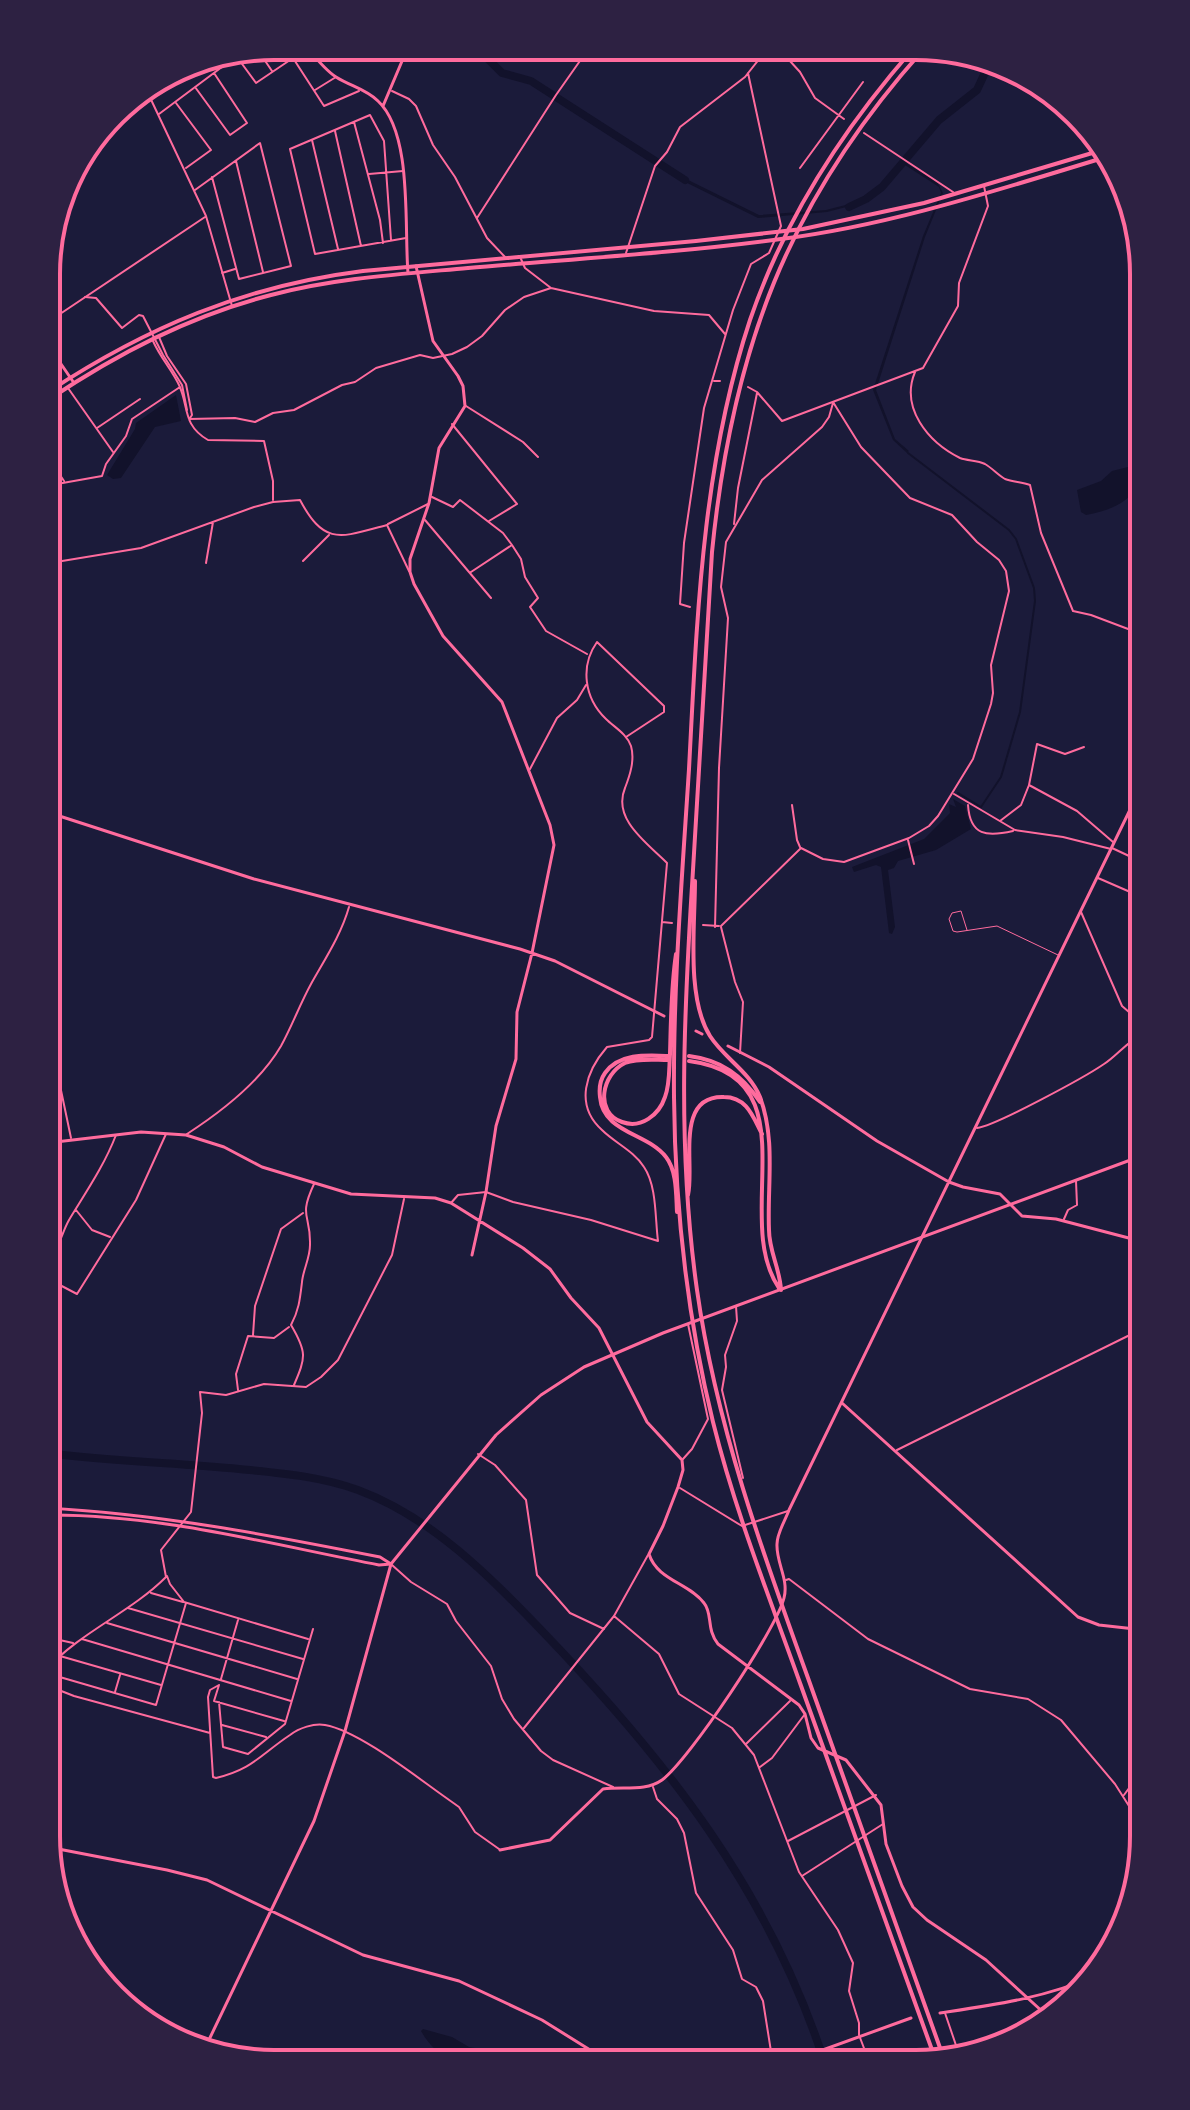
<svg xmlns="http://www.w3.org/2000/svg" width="1190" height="2110" font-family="Karla,sans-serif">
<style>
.water{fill:#12122b}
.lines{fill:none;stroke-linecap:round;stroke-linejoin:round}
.stream{stroke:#12122b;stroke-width:2}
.river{stroke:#12122b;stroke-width:8}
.service{stroke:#ff6b9d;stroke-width:1}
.pedestrian{stroke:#ff6b9d;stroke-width:2}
.minor{stroke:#ff6b9d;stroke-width:2}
.tertiary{stroke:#ff6b9d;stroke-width:3}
.primary{stroke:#ff6b9d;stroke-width:3}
.trunk{stroke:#ff6b9d;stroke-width:4}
.motorway{stroke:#ff6b9d;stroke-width:4}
.rim{fill:none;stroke:#ff6b9d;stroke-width:4}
</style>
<rect width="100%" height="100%" fill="#1b1b3a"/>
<path class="water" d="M906,163L937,182L943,193L925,237L876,390L895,439L909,451L907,453L893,440L873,390L923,236L941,193L939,187L905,165Z
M676,174L759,215L826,210L857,202L858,204L827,212L758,218L675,177Z
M176,395L181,421L155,427L121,478L113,479L107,475L135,429L136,423Z
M1144,463V482C1124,504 1115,509 1086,515L1081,512L1077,490L1101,481L1112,471Z
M953,799L965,806L971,829L936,850L898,861L894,868L888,870L895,927L892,934L889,933L881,867L876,865L854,872L852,867L924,839L950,813L949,804L956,807Z
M423,2029L452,2037L469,2047L498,2052L521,2063C480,2063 445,2073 421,2031Z"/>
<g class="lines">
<path class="stream" d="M904,163L905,164
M908,453L1009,530L1016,539L1034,588L1035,601L1020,712L1001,777L981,807L958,793"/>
<path class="river" d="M476,47L502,73L531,81L685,180
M849,207L866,199L882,187L939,120L977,90L989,64
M46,1453C111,1461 175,1463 239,1469C279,1473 320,1476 358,1490C433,1518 489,1576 543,1632C667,1761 770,1892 825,2064"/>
<path class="service" d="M967,930L961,911L952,913L949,919L953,931L957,932L997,926L1058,955"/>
<path class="pedestrian" d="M85,297L96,298L122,328L139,315L143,316L163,355L182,385L187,410"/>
<path class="minor" d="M257,49L272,71
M779,49L800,72L815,98L844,119
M237,57L256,83L293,58L283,46
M293,58L324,106L359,91
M195,87L230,135L247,123L214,73
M146,89L206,216L232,306
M315,90L336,77
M392,91L409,99L416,106L433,145L455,177L487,238L505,257
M176,103L211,150L186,168
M159,114L242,52
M354,122L380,220L383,243
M335,131L361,246
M864,133L953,192
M312,140L338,249
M236,161L263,272
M800,168L863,82
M369,174L403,171
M195,190L260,143L291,266L239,279L212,177
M477,218L556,95L589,48
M391,240L384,141L370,115L290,149L315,254L406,238
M626,253L655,166L667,152L680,127L745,77L767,49
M521,259L525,268L551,288L654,311L709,315L725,334
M222,273L235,269
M48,322L205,217
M159,337L167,356L186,384L192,415L190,418
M153,341C160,357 172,370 179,385C189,406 182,425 208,440L264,441L273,481V500
M915,372C900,408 928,442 960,458C968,461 977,460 985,464C992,468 998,475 1005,479C1013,482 1022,482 1030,485L1041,533L1073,611L1091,615L1144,635
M714,381H720
M748,387L757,392L782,421L923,368L958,306L959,283L988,206L984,186
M68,388L113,452
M466,406L523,442L538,457
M189,419L235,418L255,422L273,413L294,410L342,385L355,382L376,368L420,355L433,358L452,354L467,347L482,336L505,310L524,297L551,288
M452,424L517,504L489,521
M97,428L140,399
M48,457L64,481
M432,497L453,507L460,500L503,533L512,545L521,559L525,577L538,598L530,607L546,631L587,654
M425,520L491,598
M388,524L428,504
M734,524L738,488L757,393
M56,561L57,484L102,476L106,464L126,436L132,419L180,387
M303,561L329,535
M206,563L213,522
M48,568L56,562L141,548L254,507L273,502L300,500C325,547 341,537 387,525L409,571
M471,572L512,545
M690,607L680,604L684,543L704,408L733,310L751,264L769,253L781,226L748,73
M530,769L557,718L577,700L586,685
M1029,785L1077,811L1113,842
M954,794L1015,830L1063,837L1111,849
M792,805L797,840L800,847
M968,805C970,836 987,837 1013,831
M1000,821L1021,805L1029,785L1037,744L1065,754L1084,747
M908,840L914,864
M1112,848L1144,863
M1098,878L1144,898
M1081,912L1122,1006L1144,1025
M662,922L672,923
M703,925L719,926
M721,926L801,848L823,859L844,862L909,838L929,826L938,816L973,759L991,704L993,693L991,665L1009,591L1006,571L999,560L977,542L952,515L910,498L861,447L833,402
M715,927L719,768L728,618L721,587L726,542L762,480L822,427L829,417L833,403
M721,927L735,982L743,1002L740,1053
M1144,963L1137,934L1144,929
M47,975L52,935L47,900
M47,989L58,1076L71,1138
M977,1128C995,1126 1085,1077 1104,1064C1119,1054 1127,1041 1144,1034
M187,1134C221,1112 260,1082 281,1046C292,1026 300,1004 311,984C325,959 341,935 349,907
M451,1203L458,1195L486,1192L513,1202L591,1220L658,1241C655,1219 657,1186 644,1167C634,1151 615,1143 602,1130C574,1105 586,1071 607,1047L649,1040L652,1037L667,863C647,843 612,819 625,788C630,775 635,760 631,746C627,734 614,727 606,719C584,698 580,666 597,642L664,706V712L626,737
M76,1210L92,1230L110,1237
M1064,1219L1068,1210L1077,1205L1076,1181
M47,1232L60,1239
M47,1258C60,1249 61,1234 69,1220C86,1192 104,1166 116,1135
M47,1260L54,1273L56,1282
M47,1282L56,1283L77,1294L136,1200L166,1134
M736,1306L737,1321L725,1355L726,1367L722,1390L743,1478
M253,1335L255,1306L281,1229L303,1213
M294,1385C306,1357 307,1352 291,1325C299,1310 300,1299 302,1282C303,1270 310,1258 310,1245C311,1214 298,1218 314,1184
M238,1390L236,1374L248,1336L274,1338L289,1327
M897,1450L1144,1328
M478,1454L495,1465L526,1500L537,1575L570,1613L604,1629
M683,1459L692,1449L708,1419L688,1324
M680,1488L742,1526L788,1511
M392,1565L411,1582L447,1604L456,1621L491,1666L502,1699L514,1719L541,1751L553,1760L613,1787
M167,1576L170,1584L184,1602L308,1639
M786,1580L789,1579L868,1639L970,1689L1028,1699L1061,1720L1115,1784L1143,1828
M151,1593L183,1602
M128,1608L303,1659
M614,1616L659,1654L679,1694L732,1728L754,1755L799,1872L838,1930L853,1963L849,1991L859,2023V2035L870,2064
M107,1623L297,1679
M46,1637L73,1643
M82,1639L291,1701
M60,1656L161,1685
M46,1670C80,1632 130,1613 166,1577L161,1550L191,1512L202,1413L200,1392L226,1395L264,1384L306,1387L321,1377L338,1360L392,1255L404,1199
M46,1673L156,1705L186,1603
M221,1679L238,1620
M46,1685L74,1696L210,1733
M219,1685L210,1690L208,1697L213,1777L216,1778C253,1769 260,1755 290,1735C299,1728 314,1723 325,1725C360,1731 420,1780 452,1802L459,1807L475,1832L499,1849
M219,1685L214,1701L284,1721
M115,1692L120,1675
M219,1702L223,1747L248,1754L285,1724L313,1629
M222,1725L266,1737
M524,1728L614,1616L648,1555
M746,1744L790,1701
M760,1767L772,1758L805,1714
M653,1787L657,1799L677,1819L684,1833L696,1893L733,1950L742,1979L756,1987L763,2001L773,2064
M1124,1795L1138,1776L1144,1750
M788,1841L876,1795
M802,1876L883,1824
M945,2013L960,2057"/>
<path class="tertiary" d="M306,46C315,57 324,69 336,77C350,86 366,89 378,101C413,134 404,226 408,273
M383,106L408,47
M416,266L433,341L458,376L463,386L465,406L439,448L429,503L410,559V572L414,584L443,636L502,702L550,825L554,845L532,953L517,1012L516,1059L496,1126L486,1192L472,1255
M48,345L74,383
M47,812L254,879L520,949L555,961L664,1016
M696,1031L702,1034
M728,1046L769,1067L877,1141L949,1182L963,1187L1000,1194L1022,1216L1056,1219L1144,1242
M47,1143L141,1132L186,1135L224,1147L262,1167L351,1194L435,1198L451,1203L523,1248L550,1269L571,1298L599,1328L647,1422L682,1460L683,1470L678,1487L663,1526L649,1554C657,1580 689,1583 704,1603C713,1614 706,1629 718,1644L799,1705L805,1714L811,1738L818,1748L846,1760L881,1805L886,1844L902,1886L913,1907L927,1920L986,1960L1044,2013
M842,1403L1078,1617L1099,1625L1144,1630
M48,1847L167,1870L207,1880L363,1955L459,1981L542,2020L611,2063
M500,1850L550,1840L603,1789C623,1786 645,1792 662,1780C689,1760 776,1630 784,1598C789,1579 776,1563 777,1544C777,1533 785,1521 789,1510L1144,781
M940,2013C993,2005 1045,1998 1095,1976
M206,2046L314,1821L345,1731L391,1564
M784,2064L911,2018"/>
<path class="primary" d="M46,1508C160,1514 269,1535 380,1557L391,1564
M46,1515C159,1514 269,1544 379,1565L391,1564L496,1435L541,1395L584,1367L663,1333L1144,1155"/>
<path class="trunk" d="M48,392C147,327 244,286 363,271L696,241L803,229L924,203L1099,151
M48,400C117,354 189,316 271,295C335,278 402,274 468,268C572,259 677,253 781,239C891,225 997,190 1103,158"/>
<path class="motorway" d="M912,50C843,129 784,220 750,320C702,465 697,618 689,769C682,878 673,988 674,1097C675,1206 687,1316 713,1422C735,1511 769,1596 800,1683C845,1809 891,1934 936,2061
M923,50C787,202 732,351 712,552C706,658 699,764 693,870C684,1011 677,1149 697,1290C716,1424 762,1551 808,1678C853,1805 898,1932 944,2059
M695,881C695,926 686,998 710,1036C724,1058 750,1072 760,1097C776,1140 767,1186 769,1230C769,1251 780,1269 781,1290
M668,1056C647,1055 619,1053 605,1073C600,1080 599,1089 600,1097C603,1133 648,1133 666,1157C677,1171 676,1195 677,1212
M689,1056C721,1060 742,1075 760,1102
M668,1060C654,1060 638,1058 625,1063C602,1074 594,1112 622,1122C641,1129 659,1115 665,1097C670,1084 669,1068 670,1054C671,1021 671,987 676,954
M689,1061C814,1077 730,1217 779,1288
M688,1195C695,1166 674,1095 724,1097C747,1097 753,1117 762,1134"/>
</g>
<path d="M0 0H1190V2110H0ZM274 60H916A214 214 0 0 1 1130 274V1836A214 214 0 0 1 916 2050H274A214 214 0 0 1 60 1836V274A214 214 0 0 1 274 60Z" fill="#2d2142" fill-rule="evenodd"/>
<path class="rim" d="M274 60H916A214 214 0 0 1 1130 274V1836A214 214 0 0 1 916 2050H274A214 214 0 0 1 60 1836V274A214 214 0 0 1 274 60Z"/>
</svg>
